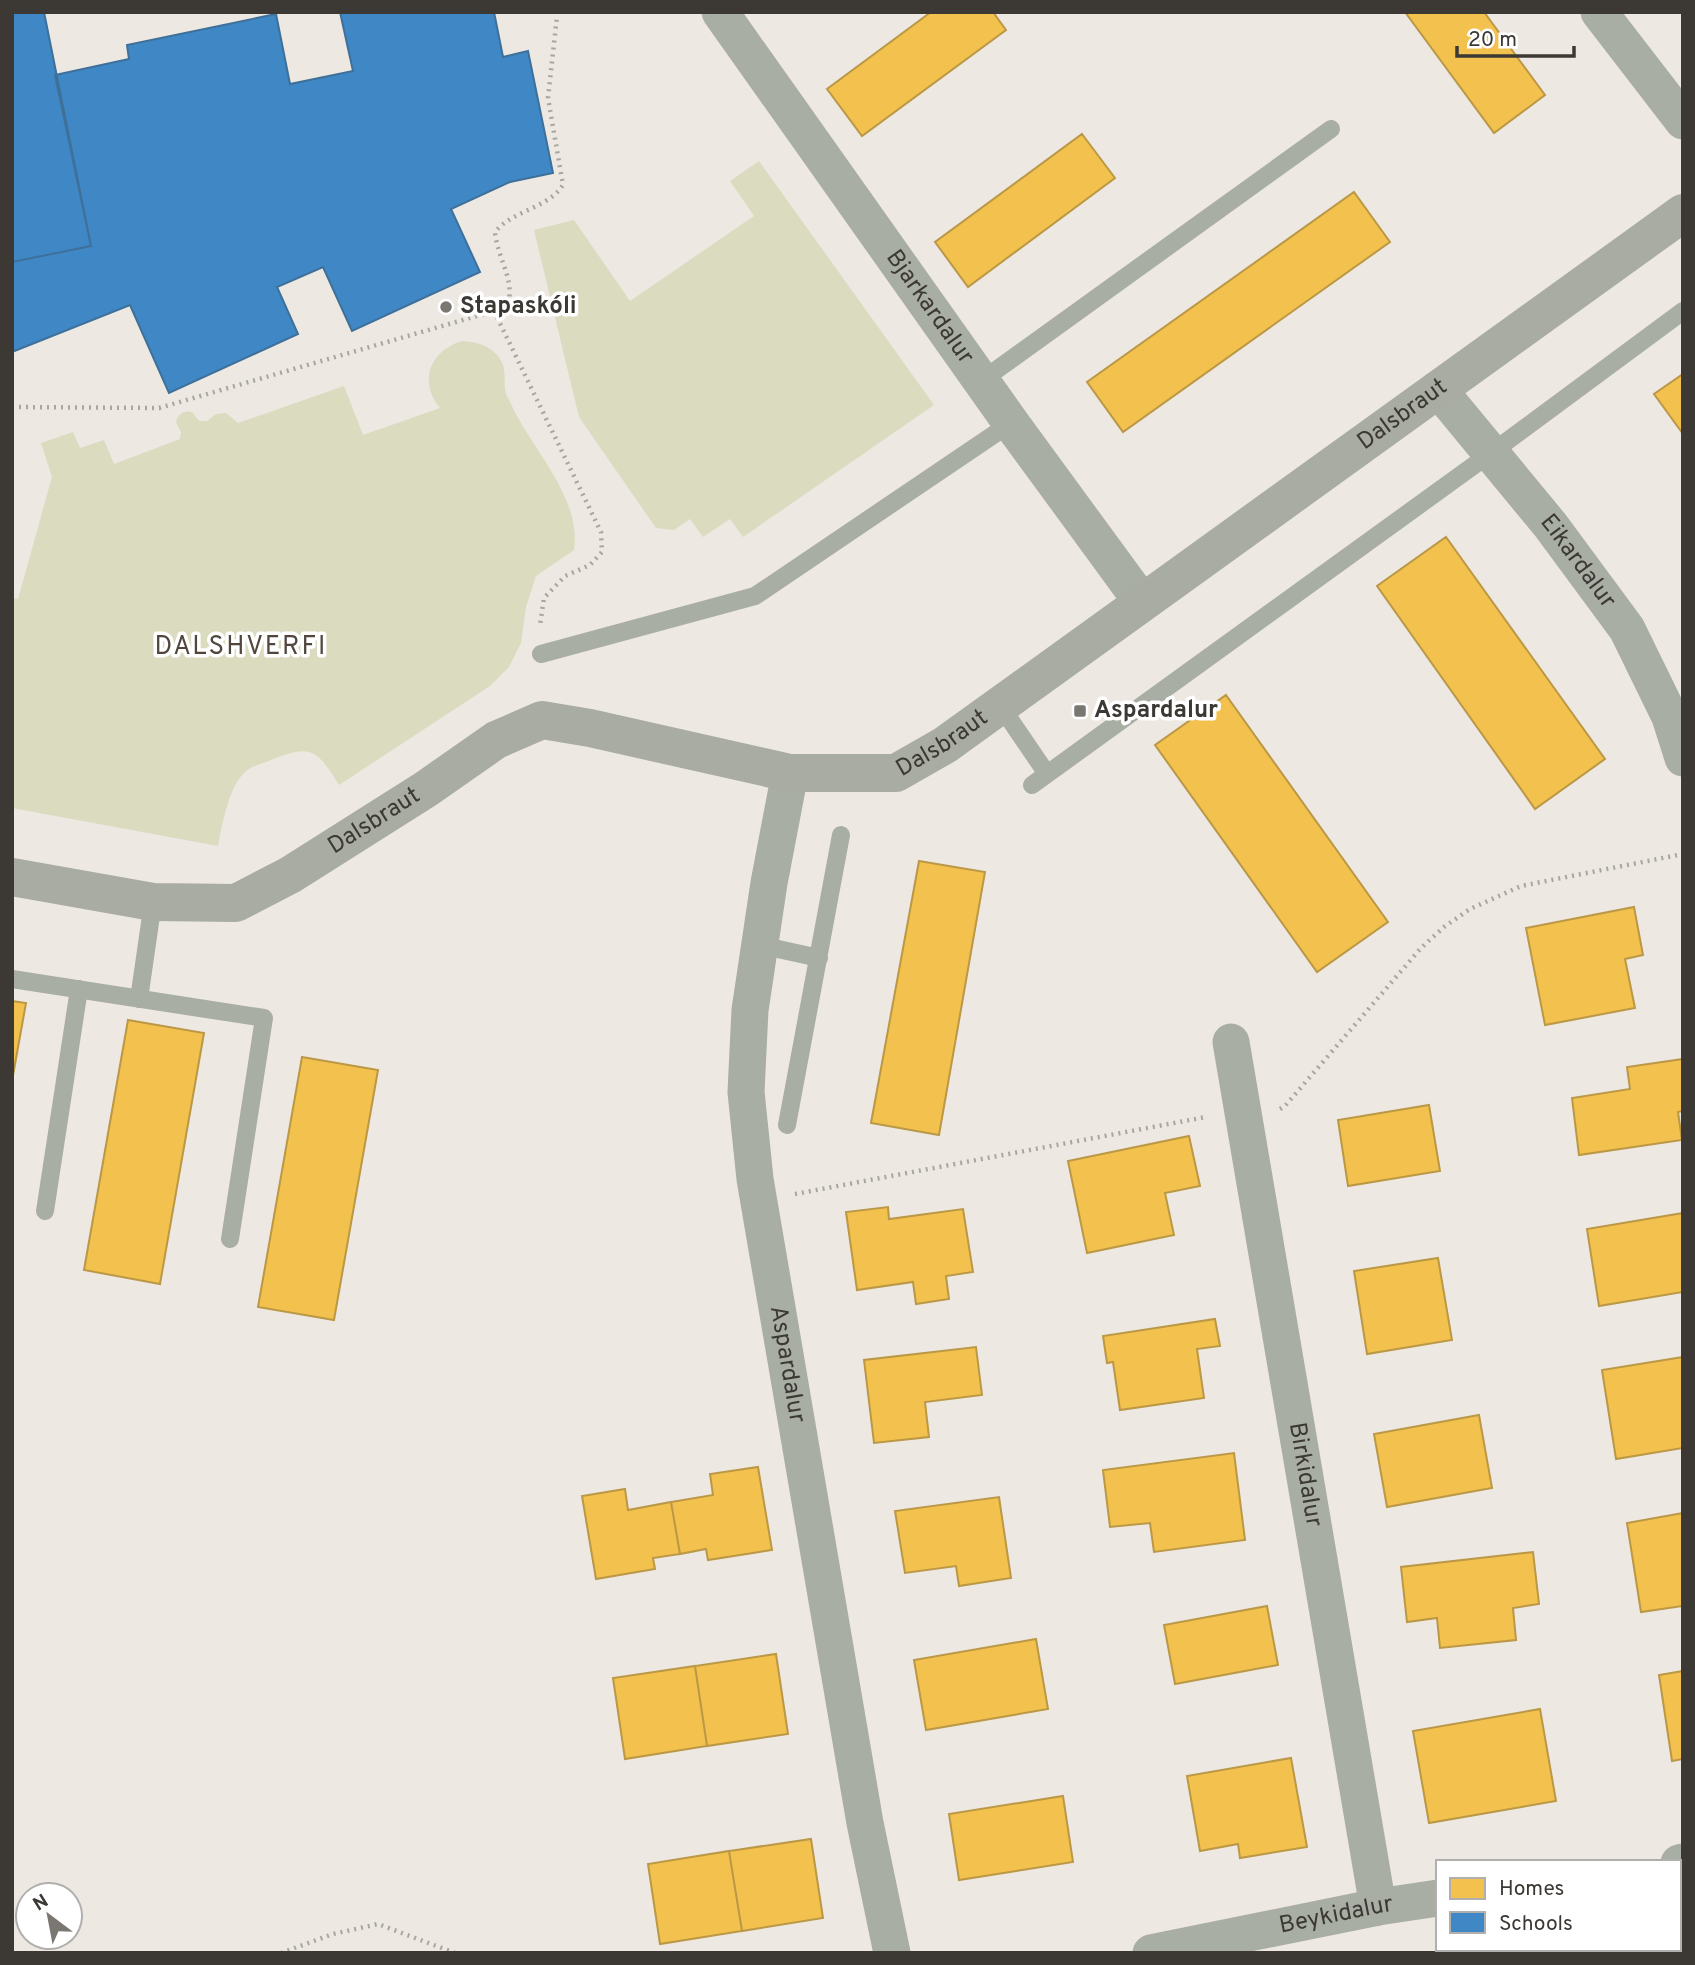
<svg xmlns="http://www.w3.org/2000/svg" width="1695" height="1965" font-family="Overpass,sans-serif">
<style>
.green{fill:#dadbbf}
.homes{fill:#f2c14e;stroke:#bb9846;stroke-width:2}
.schools{fill:#3f88c5;stroke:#3e709a;stroke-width:2}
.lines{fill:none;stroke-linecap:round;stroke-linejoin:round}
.path{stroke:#a6a7a1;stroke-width:4.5;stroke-dasharray:2 5;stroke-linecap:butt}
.lane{stroke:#a9aea5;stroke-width:18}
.street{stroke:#a9aea5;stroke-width:37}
.secondary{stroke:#a8aca3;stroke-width:38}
.poi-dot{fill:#7a7671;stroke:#fff;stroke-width:2.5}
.labels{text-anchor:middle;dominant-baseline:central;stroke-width:7;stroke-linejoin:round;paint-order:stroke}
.poi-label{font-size:24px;font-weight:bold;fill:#3c3834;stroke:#fff;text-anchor:start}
.street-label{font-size:24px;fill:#3c3834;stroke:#fff}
.neighbourhood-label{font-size:26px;letter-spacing:2px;fill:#50463e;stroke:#fff}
</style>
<rect width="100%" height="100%" fill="#eee8e2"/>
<path class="green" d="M759,161L934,405L743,537L730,519L703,537L690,519L674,530L656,528L579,417L534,230L574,220L630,301L754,216L730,181Z
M462,341C475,342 487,344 496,354C507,365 504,376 505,389C505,394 509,399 511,404C531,449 582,497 574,550L536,576L526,607L521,643L509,667L490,686L339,785C317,750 312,743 271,760C264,763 252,766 246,771C229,785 222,825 218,846L12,808V598L18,599L52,477L41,443L73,432L80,448L104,440L114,464L180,439L181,432L176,422C178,414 184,410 192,412L199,421H207L216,414L226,413L238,423L344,386L363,435L440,408C418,381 430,351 462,341Z"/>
<path class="homes" d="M931,12H993L1006,30L862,136L827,89Z
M1405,12H1484L1545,95L1494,133Z
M1082,134L1115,178L968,287L935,242Z
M1354,192L1390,242L1123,432L1087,382Z
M1683,374V434L1654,394Z
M1446,537L1605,759L1535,809L1377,586Z
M1226,695L1388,922L1317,972L1155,745Z
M919,861L985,872L939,1135L871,1123Z
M1634,907L1643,955L1625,959L1635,1008L1545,1025L1526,928Z
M12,1001L26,1003L12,1081Z
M128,1020L204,1033L160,1284L84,1270Z
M302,1057L378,1070L334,1320L258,1307Z
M1683,1059V1111L1678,1112L1682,1140L1579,1155L1572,1098L1630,1089L1627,1067Z
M1429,1105L1440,1171L1348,1186L1338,1120Z
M1189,1136L1200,1186L1165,1193L1174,1235L1087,1253L1068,1161Z
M888,1207L889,1219L963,1209L973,1272L946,1276L949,1299L916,1304L913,1282L857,1290L846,1212Z
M1683,1213V1292L1599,1306L1587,1229Z
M1438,1258L1452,1340L1367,1354L1354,1271Z
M1215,1319L1220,1346L1197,1349L1204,1398L1120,1410L1113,1362L1107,1363L1103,1336Z
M976,1347L982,1395L925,1402L929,1437L874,1443L864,1360Z
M1683,1357V1448L1616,1459L1602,1370Z
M1479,1415L1492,1488L1387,1507L1374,1434Z
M1234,1453L1245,1540L1154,1552L1150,1523L1110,1527L1103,1470Z
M758,1467L772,1550L708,1560L706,1549L680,1554L671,1502L713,1495L710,1474Z
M625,1489L628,1510L671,1502L680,1554L653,1558L655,1569L596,1579L582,1496Z
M999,1497L1011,1578L959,1586L956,1566L905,1573L895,1511Z
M1683,1513V1606L1641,1612L1627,1523Z
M1533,1552L1539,1604L1513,1608L1516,1640L1440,1648L1437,1618L1407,1622L1401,1567Z
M1267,1606L1278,1665L1175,1684L1164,1625Z
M1036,1639L1048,1709L926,1730L914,1660Z
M776,1654L788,1734L707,1746L695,1666Z
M695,1666L707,1746L625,1759L613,1678Z
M1683,1671V1759L1672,1761L1659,1675Z
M1540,1709L1556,1801L1429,1823L1413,1731Z
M1291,1758L1307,1847L1240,1858L1238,1844L1200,1851L1187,1776Z
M1063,1796L1073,1862L959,1880L949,1814Z
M811,1839L823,1918L742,1931L729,1851Z
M729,1851L742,1931L660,1944L648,1864Z
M1679,1935H1683V1953H1578L1598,1949H1679Z"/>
<path class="schools" d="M12,12H44L91,246L12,262Z
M340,12H494L503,57L528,51L553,173L510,182L451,209L480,272L352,331L323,267L277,287L298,334L169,393L130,305L12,352V262L91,246L55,75L129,59L127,45L276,14L290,84L353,71Z"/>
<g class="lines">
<path class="path" d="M494,311L601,532L602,552L590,565L565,576L544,598L540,625
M12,407L159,408L494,311L509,300C513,277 497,256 495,232C513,210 547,209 563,185L548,98L557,16
M1280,1109L1285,1106L1421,948L1444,927L1470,909L1521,886L1683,854
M795,1194L1206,1117
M281,1953L333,1934L378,1924L455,1953"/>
<path class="lane" d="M981,381L1331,129
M541,654L755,596L1011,423
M1000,705L1047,774
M1032,785L1491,453L1683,311
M760,945L819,958
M12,979L264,1018L230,1239
M139,999L153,902
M787,1125L841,835
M45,1211L79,989"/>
<g class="street">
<path id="s1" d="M720,12L1011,423L1142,602"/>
<path d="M1599,12L1683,121"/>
<path id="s2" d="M1438,389L1551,526L1627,629L1670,717L1683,758"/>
<path id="s3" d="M790,773L769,883L750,1010L746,1092L755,1179L865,1823L892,1953"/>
<path id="s4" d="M1231,1042L1378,1907"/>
<path d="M1679,1863L1683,1862"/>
<path id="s5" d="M1151,1953L1378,1907L1438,1898"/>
</g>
<path class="secondary" id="s6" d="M12,877L153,902L236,903L290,875L426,789L496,740L542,720L590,728L790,773H896L945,745L1683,213"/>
</g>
<g class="poi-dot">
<circle cx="446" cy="307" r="7"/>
<rect x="1073" y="704" width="14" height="14" rx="3.5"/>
</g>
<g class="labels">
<g class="poi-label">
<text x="460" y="307">Stapaskóli</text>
<text x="1094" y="711">Aspardalur</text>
</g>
<g class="street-label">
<text stroke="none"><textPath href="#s1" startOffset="362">Bjarkardalur</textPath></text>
<text stroke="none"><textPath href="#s6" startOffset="1564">Dalsbraut</textPath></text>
<text stroke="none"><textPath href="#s2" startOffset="222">Eikardalur</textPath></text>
<text stroke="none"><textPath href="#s6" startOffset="998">Dalsbraut</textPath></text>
<text stroke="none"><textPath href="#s6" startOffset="387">Dalsbraut</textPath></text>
<text stroke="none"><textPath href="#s3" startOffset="598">Aspardalur</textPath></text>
<text stroke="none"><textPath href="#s4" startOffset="439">Birkidalur</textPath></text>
<text stroke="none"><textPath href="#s5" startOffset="189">Beykidalur</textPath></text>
</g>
<g class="neighbourhood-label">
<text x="241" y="647">DALSHVERFI</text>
</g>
</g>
<rect width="1695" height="1965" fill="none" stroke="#3c3834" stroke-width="28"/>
<rect x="1436" y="1860" width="245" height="91" fill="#ffffff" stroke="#b1afae" stroke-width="2"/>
<rect x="1450" y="1878" width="35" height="21" fill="#f2c14e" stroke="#b1afae" stroke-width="2"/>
<text x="1499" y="1895" font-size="21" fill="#3c3834">Homes</text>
<rect x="1450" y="1912" width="35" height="21" fill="#3f88c5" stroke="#b1afae" stroke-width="2"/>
<text x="1499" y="1930" font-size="21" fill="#3c3834">Schools</text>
<g transform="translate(49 1916) rotate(328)"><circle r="33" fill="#ffffff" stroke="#b1afae" stroke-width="2"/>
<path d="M0-5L12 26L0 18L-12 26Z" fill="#7a7671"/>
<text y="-10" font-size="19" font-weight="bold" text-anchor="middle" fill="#3c3834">N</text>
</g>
<path d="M1457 46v10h117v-10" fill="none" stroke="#3c3834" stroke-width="3.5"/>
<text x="1468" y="46" font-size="21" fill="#3c3834" stroke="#ffffff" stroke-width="5" paint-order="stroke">20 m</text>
</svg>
